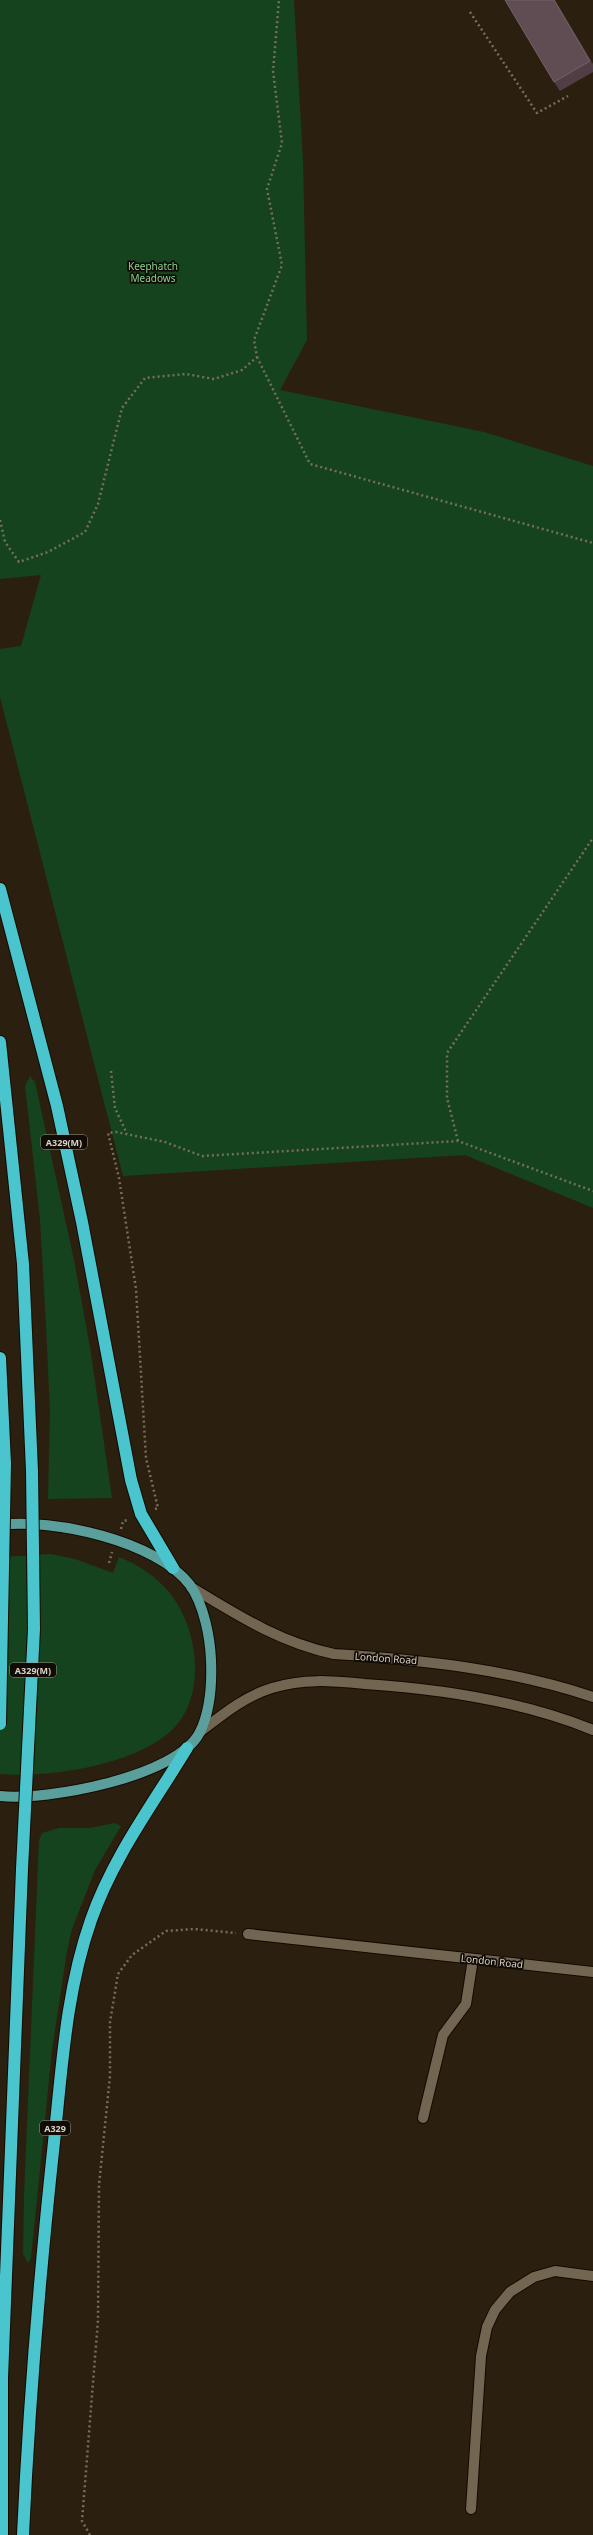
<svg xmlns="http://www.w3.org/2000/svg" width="593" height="2535" font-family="'Noto Sans',sans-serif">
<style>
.green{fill:#15431e}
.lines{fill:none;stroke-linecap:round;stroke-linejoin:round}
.lane-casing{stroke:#130a00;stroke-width:12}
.street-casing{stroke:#130a00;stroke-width:12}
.secondary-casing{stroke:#130a00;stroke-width:12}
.primary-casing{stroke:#130a00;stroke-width:12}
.highway-casing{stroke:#130a00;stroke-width:14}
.path{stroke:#776e60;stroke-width:2.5;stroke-dasharray:2 3;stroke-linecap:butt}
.lane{stroke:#726552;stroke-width:10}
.street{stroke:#726552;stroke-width:10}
.secondary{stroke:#726552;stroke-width:10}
.primary{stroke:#5a9f9c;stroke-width:10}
.highway{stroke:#4ac5cd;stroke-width:12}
.highway-bridge-casing{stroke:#130a00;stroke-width:14;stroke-linecap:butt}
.highway-bridge{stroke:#4ac5cd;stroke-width:12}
.wall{fill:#513d46}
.shaded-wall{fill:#3c2b2a}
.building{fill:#604d54;stroke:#736266}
.labels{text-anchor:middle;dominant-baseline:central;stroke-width:3.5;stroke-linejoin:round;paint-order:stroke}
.shield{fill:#100b05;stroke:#9d968d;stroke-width:1}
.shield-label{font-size:9px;font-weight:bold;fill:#d9d2c7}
.park-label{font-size:10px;fill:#86d390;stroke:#100b05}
.street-label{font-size:10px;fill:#d9d2c7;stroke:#100b05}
</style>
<rect width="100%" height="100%" fill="#2b200f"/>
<path class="green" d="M0,0H294L303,162L307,340L280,390L484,432L593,466V1208L465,1155L123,1176L0,697V649L21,646L41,575L0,579Z
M30,1076L35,1082L74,1260L90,1347L112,1498L48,1499L50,1413L46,1324L40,1219L25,1086Z
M51,1554L75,1559L113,1573L119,1557C139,1565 159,1578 172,1596C199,1632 206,1696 173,1729C137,1765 49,1778 0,1774V1557Z
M115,1823L121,1826L95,1870L72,1929L67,1951L52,2050L31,2258L28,2263L23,2254L24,2196L39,1840L42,1833L59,1828H90Z"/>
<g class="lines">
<defs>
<path id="lane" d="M423,2118L443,2035L466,2004L473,1959
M471,2509L481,2356L487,2327L495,2310L510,2292L534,2277L555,2271L593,2276"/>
<path id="street" d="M248,1934L593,1972"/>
<path id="secondary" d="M191,1587C239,1616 279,1642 334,1654C423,1660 509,1669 593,1697
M200,1732C222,1715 245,1696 272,1688C304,1678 333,1681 365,1684C442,1689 522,1701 593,1730"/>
<path id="primary" d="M0,1525C53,1518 157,1541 190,1585C204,1605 210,1637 211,1660C212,1683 210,1711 200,1732C178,1777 46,1801 0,1796"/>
<path id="highway" d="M0,889L57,1106L82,1222L131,1480L141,1514L173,1568
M0,1042L23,1264L32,1471
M0,1358L5,1464
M2,2535V2378L22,1869
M23,2535C29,2404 40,2272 54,2142C62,2067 66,1991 91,1920C113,1857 153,1804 187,1748"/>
</defs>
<use href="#lane" class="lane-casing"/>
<use href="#street" class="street-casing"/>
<use href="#secondary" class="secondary-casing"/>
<use href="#primary" class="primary-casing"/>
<use href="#highway" class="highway-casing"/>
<path class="path" d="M470,12L537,113L568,96
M257,357L310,464L593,543
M0,520L5,542L19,562L48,552L85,532L98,504L122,408L145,378L186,374L214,379L242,370L257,357L254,340L282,265L267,189L282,143L273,71L279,0
M111,1071L115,1108L127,1134
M458,1141L447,1098V1053L593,838
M155,1509L158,1508L146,1458L136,1289L119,1178L108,1133L116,1132L165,1142L202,1156L458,1141L593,1191
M121,1529L123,1521L128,1520
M109,1563L112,1552
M90,2535L82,2521L98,2320L99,2185L110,2076V2022L118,1974L132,1955L166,1931L194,1929L236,1933"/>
<use href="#lane" class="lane"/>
<use href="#street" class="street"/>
<use href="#secondary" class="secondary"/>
<use href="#primary" class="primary"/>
<use href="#highway" class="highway"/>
<defs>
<path id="highway-bridge" d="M0,1724L5,1464
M22,1869L34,1629L32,1471"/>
</defs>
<use href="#highway-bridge" class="highway-bridge-casing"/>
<use href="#highway-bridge" class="highway-bridge"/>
</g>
<path class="wall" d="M505,0H555L593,64V72L560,91L554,82Z"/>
<path class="shaded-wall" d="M554,0H555L593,65L590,61Z"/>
<path class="building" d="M505,0H554L590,61L554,82Z"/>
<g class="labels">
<g class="shield">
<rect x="41" y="1135" width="46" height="14" rx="3"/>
<rect x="10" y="1663" width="46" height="14" rx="3"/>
<rect x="40" y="2121" width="30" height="14" rx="3"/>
</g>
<g class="shield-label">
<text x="64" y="1142">A329(M)</text>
<text x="33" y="1670">A329(M)</text>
<text x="55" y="2128">A329</text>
</g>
<g class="park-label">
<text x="153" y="266">Keephatch<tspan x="153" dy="12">Meadows</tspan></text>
</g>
<g class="street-label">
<text transform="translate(386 1658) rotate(4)">London Road</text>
<text transform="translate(492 1961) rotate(6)">London Road</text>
</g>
</g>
</svg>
